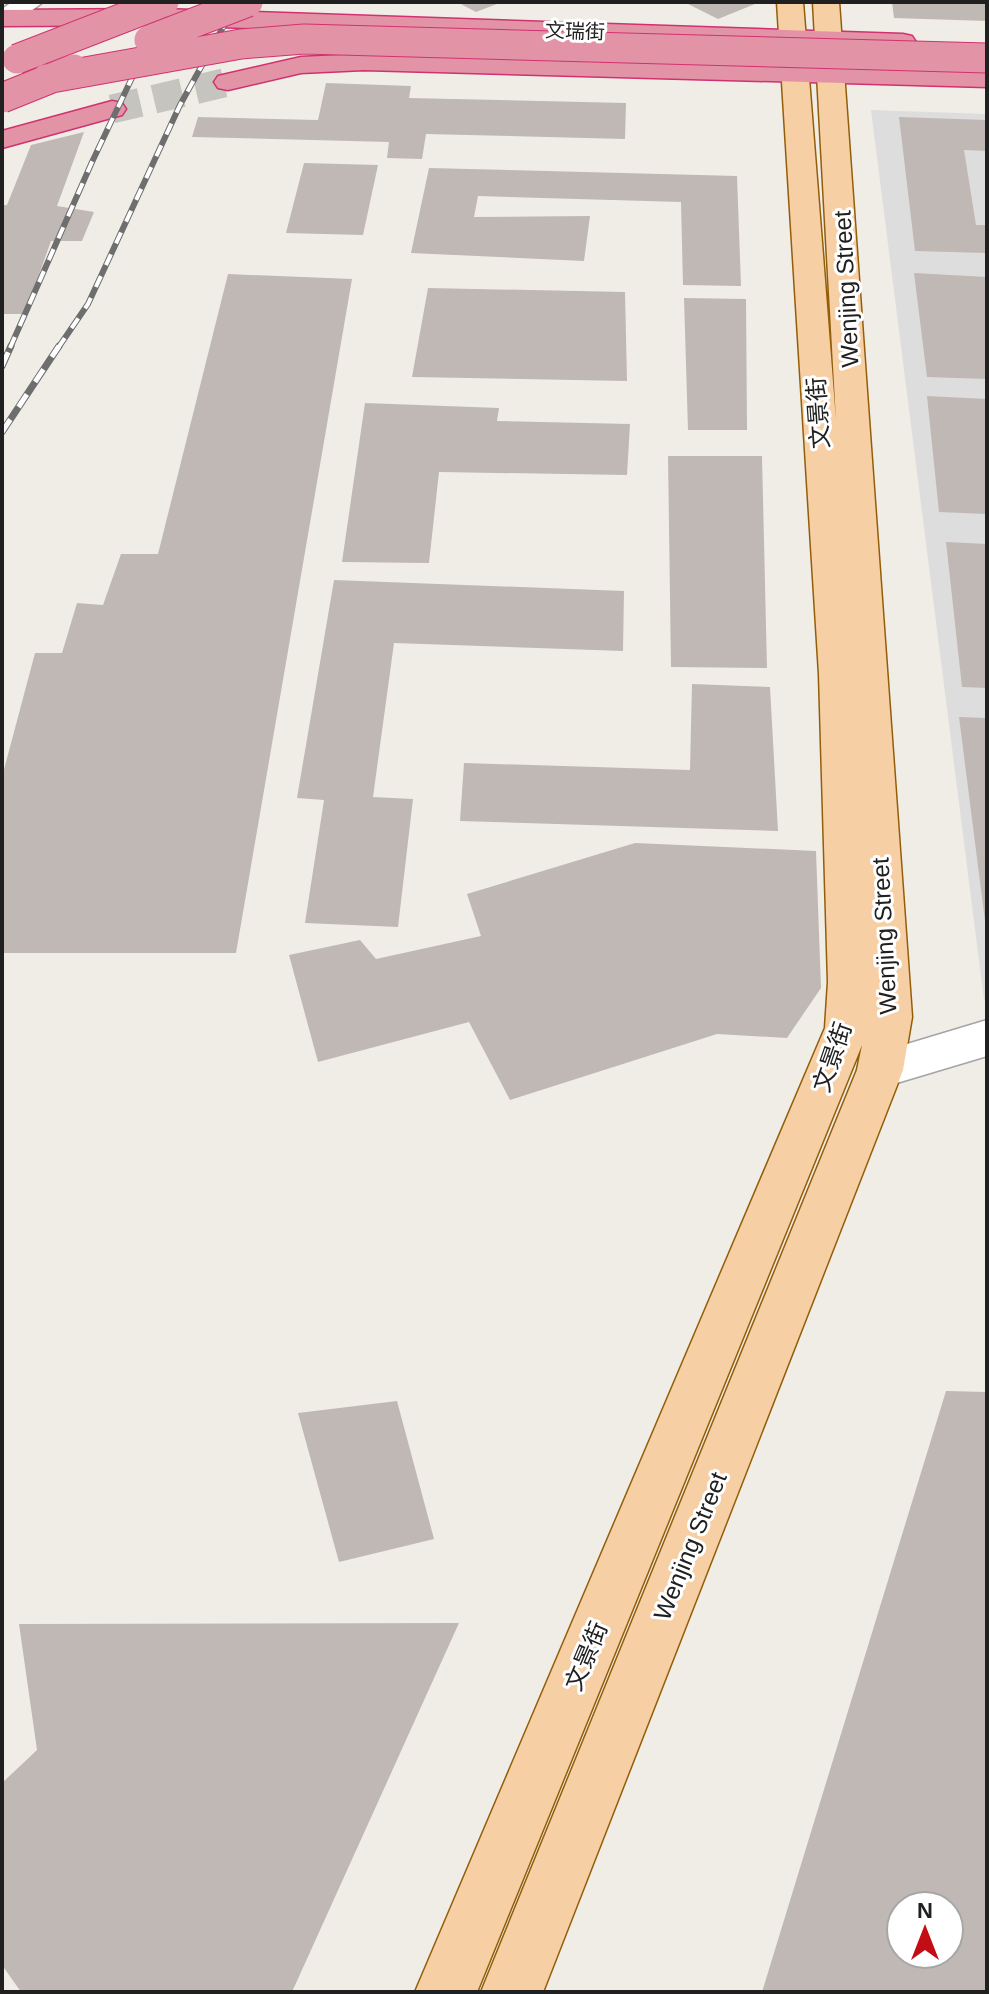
<svg xmlns="http://www.w3.org/2000/svg" width="989" height="1994" font-family="Helvetica,'Noto Sans SC',sans-serif">
<style>
.residential{fill:#dedddd}
.building{fill:#c0b8b4;fill-rule:evenodd}
.lines{fill:none;stroke-linecap:round;stroke-linejoin:round}
.highway-tunnel{stroke:#c6c4bf;stroke-width:29;stroke-dasharray:29 14;stroke-linecap:butt}
.minor-casing{stroke:#a4a4a4;stroke-width:3}
.major-casing{stroke:#935e09;stroke-width:3}
.highway-casing{stroke:#d13170;stroke-width:3}
.minor{fill:#fff;fill-rule:evenodd}
.major{fill:#f7cfa5;fill-rule:evenodd}
.highway{fill:#e294a6;fill-rule:evenodd}
.rail-far1-casing{stroke:#6e6e6e;stroke-width:6}
.rail-casing{stroke:#6e6e6e;stroke-width:7}
.rail-far1{stroke:#fff;stroke-width:4;stroke-dasharray:12;stroke-linecap:butt}
.rail{stroke:#fff;stroke-width:5;stroke-dasharray:15;stroke-linecap:butt}
.highway-bridge-casing{stroke:#d13170;stroke-width:31;stroke-linecap:butt}
.highway-bridge{stroke:#e294a6;stroke-width:29}
.labels{text-anchor:middle;dominant-baseline:central;stroke-width:6;stroke-linejoin:round;paint-order:stroke}
.far-street-label{font-size:20px;fill:#202020;stroke:#fff}
.street-label{font-size:24px;fill:#202020;stroke:#fff}
</style>
<rect width="100%" height="100%" fill="#f0ede7"/>
<path class="residential" d="M871,110L987,114V999L984,1000Z"/>
<path class="building" d="M457,2H502L476,12Z
M684,2H752L755,4L718,19Z
M892,2H987V21L894,18Z
M326,83L411,86L409,98L626,103L625,139L426,134L422,159L387,158L389,142L192,137L198,117L318,120Z
M899,117L987,120V151L964,150L976,225H987V253L915,251Z
M84,132L57,206L94,212L82,241H51L25,314H2V205H7L31,145Z
M304,163L378,165L363,235L286,233Z
M429,168L737,176L741,286L683,285L681,202L478,196L474,217L590,216L584,261L411,253Z
M914,273L987,277V379L927,377Z
M228,274L352,279L236,953H2V777L35,653H62L77,603L103,605L121,554H158Z
M428,288L625,292L627,381L412,377Z
M684,298L746,299L747,430H688Z
M927,396L987,399V514L939,512Z
M365,403L499,408L497,421L630,424L627,475L439,472L429,563L342,562Z
M668,456H762L767,668L671,667Z
M946,542L987,544V688L962,687Z
M334,580L624,591L623,651L394,643L373,797L413,799L398,927L305,923L324,800L297,798Z
M692,684L770,687L778,831L460,821L464,763L690,770Z
M959,717L987,718V921H985Z
M635,843L816,851L821,988L787,1038L717,1034L510,1100L469,1022L318,1062L289,955L360,940L376,959L481,936L467,894Z
M946,1391L987,1392V1992H762ZM901,1906H949V1954H901Z
M397,1401L434,1539L339,1562L298,1413Z
M459,1623L292,1992H21L2,1965V1783L37,1750L19,1624Z"/>
<g class="lines">
<path class="highway-tunnel" d="M112,109L228,82"/>
<defs>
<path id="minor" d="M12,2H43L14,24L2,25V9Z
M987,1020V1056L880,1088L864,1083L857,1070L864,1057Z"/>
<path id="major" d="M777,2H803L836,420L813,2H839L912,1017L903,1070L543,1992H481L857,1070L862,1045L477,1992H415L825,1028L828,982L819,674Z"/>
<path id="highway" d="M163,9L903,34L912,36L916,42L912,48L903,50L163,25L2,26V10Z
M364,54L987,71V87L364,70L301,73L228,90L218,88L214,82L218,76L301,57Z
M112,101L122,103L126,109L122,115L2,148V131Z"/>
</defs>
<use href="#minor" class="minor-casing"/>
<use href="#major" class="major-casing"/>
<use href="#highway" class="highway-casing"/>
<use href="#minor" class="minor"/>
<use href="#major" class="major"/>
<use href="#highway" class="highway"/>
<defs>
<path id="rail-far1" d="M10,348L92,162L168,2
M58,348L88,304L180,105L237,2"/>
<path id="rail" d="M2,366L11,346
M2,432L59,346"/>
</defs>
<use href="#rail-far1" class="rail-far1-casing"/>
<use href="#rail" class="rail-casing"/>
<use href="#rail-far1" class="rail-far1"/>
<use href="#rail" class="rail"/>
<defs>
<path id="highway-bridge" d="M149,40L248,2
M17,59L164,2
M46,79L241,44L304,39L987,58
M2,98L74,69"/>
</defs>
<use href="#highway-bridge" class="highway-bridge-casing"/>
<use href="#highway-bridge" class="highway-bridge"/>
</g>
<g class="labels">
<g class="far-street-label">
<text transform="translate(575 31) rotate(2)">文瑞街</text>
</g>
<g class="street-label">
<text transform="translate(846 289) rotate(-93)">Wenjing Street</text>
<text transform="translate(818 413) rotate(-94)">文景街</text>
<text transform="translate(884 936) rotate(-93)">Wenjing Street</text>
<text transform="translate(832 1057) rotate(-71)">文景街</text>
<text transform="translate(690 1546) rotate(-68)">Wenjing Street</text>
<text transform="translate(586 1656) rotate(-67)">文景街</text>
</g>
</g>
<rect width="989" height="1994" fill="none" stroke="#202020" stroke-width="8"/>
<g transform="translate(925 1930)"><circle r="38" fill="#ffffff" stroke="#a6a6a6" stroke-width="2"/>
<path d="M0-6L14 30L0 20L-14 30Z" fill="#c40c15"/>
<text y="-12" font-size="22" font-weight="bold" text-anchor="middle" fill="#202020">N</text>
</g>
</svg>
